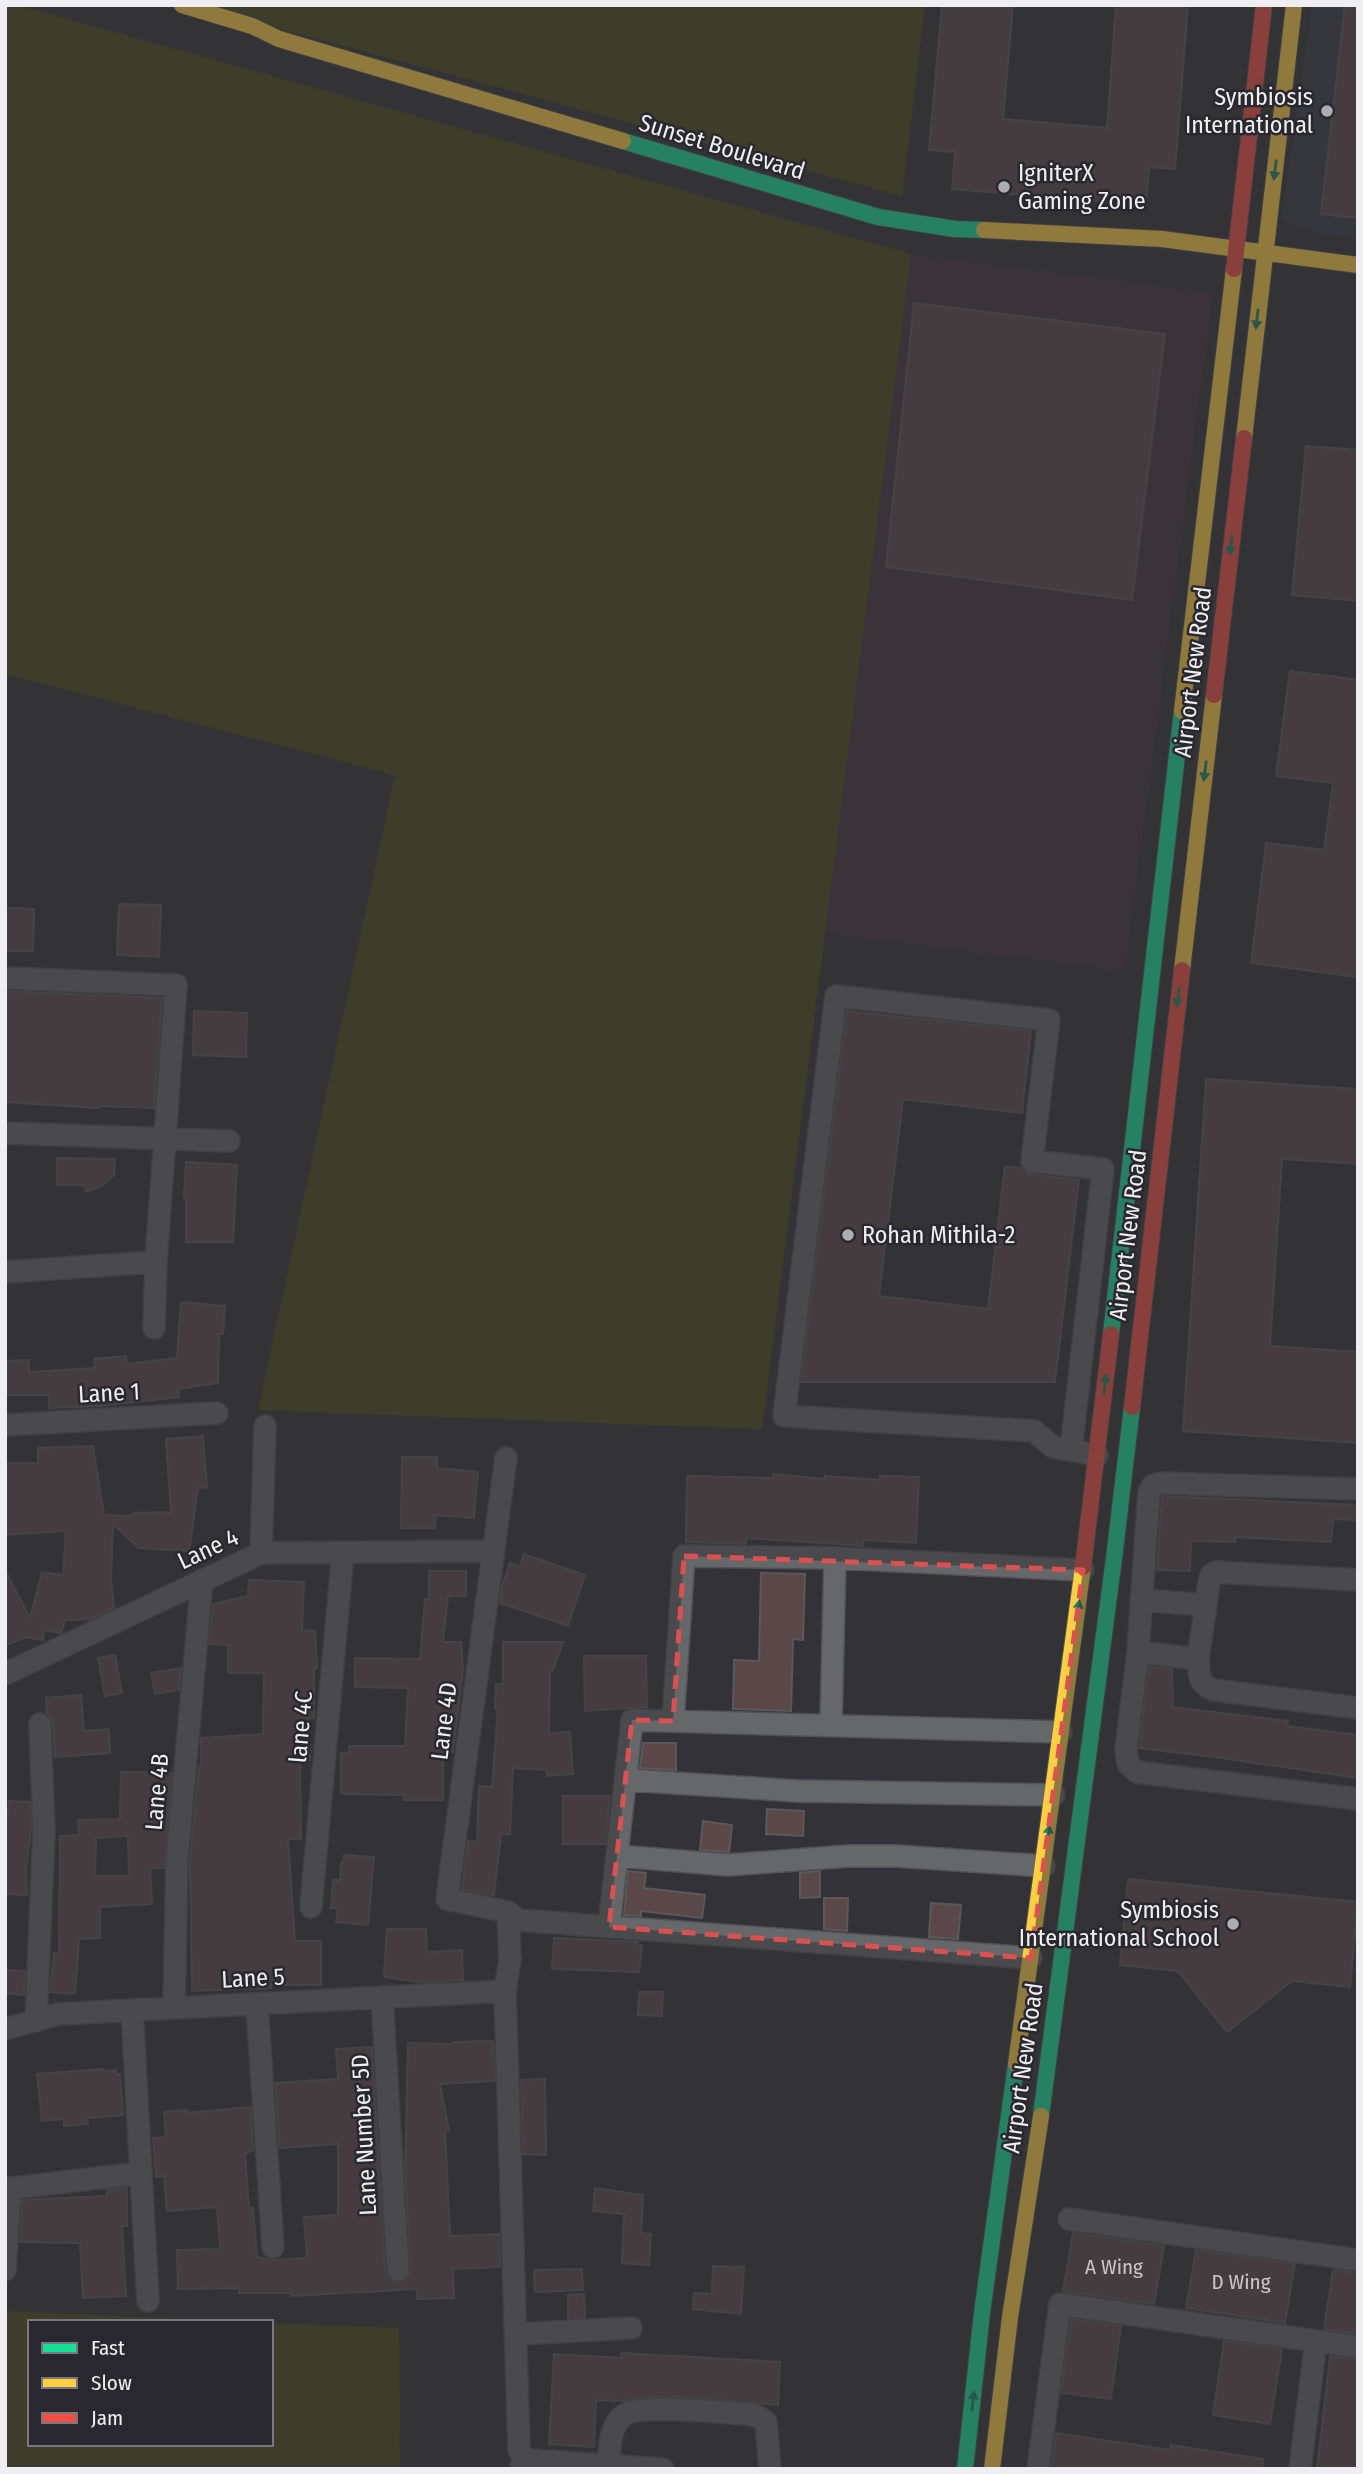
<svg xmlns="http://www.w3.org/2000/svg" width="1363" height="2474" font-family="'Fira Sans Condensed',sans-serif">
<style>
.commercial{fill:#43343d}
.built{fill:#3b3c46}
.green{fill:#494b1b}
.building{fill:#5a4848;stroke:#5a585a;stroke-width:2;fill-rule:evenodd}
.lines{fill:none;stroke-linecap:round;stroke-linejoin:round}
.street-casing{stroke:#525255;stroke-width:24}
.fast-casing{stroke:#525255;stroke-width:18}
.slow-casing{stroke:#525255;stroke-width:18}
.jam-casing{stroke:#525255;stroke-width:18}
.street{stroke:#666769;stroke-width:21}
.fast{stroke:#16e098;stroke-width:16}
.slow{stroke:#ffcf43;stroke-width:16}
.jam{stroke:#f24e42;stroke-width:16}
.oneway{fill:#1f8463}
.marked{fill:none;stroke:#db5051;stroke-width:5;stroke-dasharray:14 9;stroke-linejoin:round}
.poi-dot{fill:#adadb1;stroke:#28282e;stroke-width:2.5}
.labels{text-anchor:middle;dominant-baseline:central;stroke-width:5;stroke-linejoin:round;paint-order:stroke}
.number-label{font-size:21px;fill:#cac5c8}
.poi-label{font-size:24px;fill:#efeff3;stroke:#28282e;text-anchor:end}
.street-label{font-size:24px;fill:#efeff3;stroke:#28282e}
</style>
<rect width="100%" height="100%" fill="#333337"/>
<path class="commercial" d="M911,254L1213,293L1125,971L823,933Z"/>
<path class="built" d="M1312,5H1358V238L1296,228L1282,217Z"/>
<path class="green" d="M5,5H17L911,254L762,1429L258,1410L395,775L5,674Z
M192,5H925L902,196Z
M5,2311L247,2322H30V2444H271V2323L399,2328L400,2469H5Z"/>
<path class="building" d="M942,5H1013L1003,119L1107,128L1116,5H1188L1175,169L1149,167L1146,205L952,189L955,152L929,150Z
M1345,5H1358V218L1321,214Z
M914,303L1165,334L1132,600L886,567Z
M1306,446L1358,450V601L1292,595Z
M1290,671L1358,680V977L1251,963L1266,843L1324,850L1333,783L1276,776Z
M119,904L161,905L159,957L117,955Z
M5,908L34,909L33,951H5Z
M5,991L162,998L154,1108L100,1106L99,1108L5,1102Z
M194,1011L247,1013L246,1057L193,1055Z
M847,1011L1031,1031L1022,1113L903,1099L879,1296L988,1309L1005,1166L1021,1168L1031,1174L1079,1180L1055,1382H801Z
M1206,1079L1358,1089V1164L1282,1159L1270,1346L1358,1352V1443L1183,1431Z
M57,1158L115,1159L114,1175L102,1186L87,1192L84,1185H57Z
M186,1162L237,1165L233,1242H186V1197H184Z
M181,1302L225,1306L223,1334H219L218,1383L178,1389L179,1397L99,1406L49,1408V1395H5V1361L29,1360V1372L95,1368L94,1359L126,1356L127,1364L177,1358Z
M203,1436L207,1487L198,1488L189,1551L139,1548L113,1524L111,1579L114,1608L90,1619L65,1620L61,1633L44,1630L43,1640L25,1637L5,1646V1570L30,1618L42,1572L63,1575L66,1531L5,1535V1463H38V1448L93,1446L104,1515L129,1516L135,1513L171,1512L166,1439Z
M402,1457H437V1468L478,1472L474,1518L436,1515L435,1528H401Z
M773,1474L825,1479V1476L880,1480V1476L919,1477L916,1543L864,1540L863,1546L747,1538L746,1544L686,1542L687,1476L773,1478Z
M1162,1496L1358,1505V1520L1333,1519L1331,1542L1236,1537L1235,1542L1191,1541L1190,1571L1157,1570Z
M524,1554L585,1575L568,1626L500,1603L502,1586L510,1563L520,1566Z
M429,1571H466V1596H448L443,1642H461L463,1670L453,1752H443V1800H404V1795L341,1794V1753H349V1746H405L408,1688L355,1687V1658L420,1659L425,1599H429Z
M761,1573L805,1574L803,1640L793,1639L791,1711L733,1709L734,1660L759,1661Z
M249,1580L304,1582L302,1631L315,1630L317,1668H314V1718H308L310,1760L300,1761L301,1839H288L295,1941H321V1985H271V1988L192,1991L190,1860L199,1766H201V1738L263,1734L264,1673H228V1645L209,1644L213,1604L248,1596Z
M503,1642H563L553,1670H550L549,1733L570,1732L573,1774L547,1776V1770L513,1768L510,1834H501L494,1895L462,1889L468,1841L477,1842L479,1786L492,1787L498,1709H495L496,1684H503Z
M115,1655L122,1693L105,1696L98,1658Z
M584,1656H646L647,1707L585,1711Z
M1149,1667L1172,1669L1173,1707L1288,1721L1287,1726L1358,1735V1778L1208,1756L1139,1748Z
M181,1668L179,1690L155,1694L151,1673Z
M81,1695L84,1731L109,1729L110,1753L55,1757L53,1721L47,1713L46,1698Z
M643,1743H676V1770L640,1768Z
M121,1772L172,1773L164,1868H150L152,1904L100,1907V1938L79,1939L75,1994L50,1992L54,1953L59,1954L60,1836L79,1835L78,1820L120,1819ZM128,1836L129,1876H95L96,1838Z
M563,1796H610L605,1844H563Z
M9,1801L30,1802L31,1828L26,1870L27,1895L5,1894V1834Z
M767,1809L804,1811L803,1836L766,1834Z
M703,1821L732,1825L729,1852L700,1850Z
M344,1855L374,1857L368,1925L336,1922L338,1909L331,1908L333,1880H340L341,1863H343Z
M628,1871L646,1873L644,1888L705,1895L702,1918L641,1911V1916L624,1915Z
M820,1871V1897L800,1898V1873Z
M1128,1879L1358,1902L1350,1987L1292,1981L1227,2032L1178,1971L1120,1965Z
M824,1898H848L847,1931L824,1929Z
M931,1903L961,1905L958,1939L929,1937Z
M387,1929H426L427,1952L462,1950L463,1980L421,1982L384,1977Z
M554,1938L638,1942L637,1945H642L639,1972L552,1969Z
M5,1970L25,1971L24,1995L5,1993Z
M639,1992H663L662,2016L638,2015Z
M493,2041L495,2081L440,2084L449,2131L445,2132L450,2236L499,2234L500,2267L453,2269L454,2298L417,2299V2289L291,2296V2293H239V2288L178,2289L177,2250L220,2249L217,2207L167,2211L164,2176L156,2177L153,2138L166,2137L164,2112L187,2110V2113L251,2107L253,2150L245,2154L249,2208H253L257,2257L273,2260L307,2258L304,2217L338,2215V2144L280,2148L275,2083L338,2079L336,2049L372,2047L385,2271L392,2281L399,2283L409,2276L411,2269L405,2171L408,2043L453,2044V2042Z
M103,2069V2071L116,2070V2074H120L123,2115L87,2118L88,2124L64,2126V2119L42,2121L37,2074Z
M545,2079L546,2155L523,2154L521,2080Z
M127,2188V2226H122L126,2296L83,2298L80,2243L20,2242L22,2200L107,2196V2190Z
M595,2188L643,2195L641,2233L651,2234L649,2265L622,2263L624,2214L593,2211Z
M1073,2233L1164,2246L1154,2304L1063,2291Z
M1196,2250L1295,2264L1285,2323L1186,2308Z
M713,2266L744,2267L741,2314L693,2309L694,2293L712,2294Z
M582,2269L583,2290L535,2292L534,2270Z
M1333,2270L1358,2273V2334L1324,2329Z
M584,2294L585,2317L568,2318V2295Z
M1071,2319L1121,2326L1111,2399L1061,2393Z
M1224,2341L1282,2349L1270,2424L1213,2415Z
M621,2353L780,2362L778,2405L684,2397H647L623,2401L596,2400L594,2447L549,2444L554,2354L621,2358Z
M1330,2356L1358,2360V2469H1317Z
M1056,2433L1170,2450L1171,2445L1263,2459L1262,2469H1051Z"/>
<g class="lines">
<defs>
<path id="street" d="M5,978L176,985L156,1262L154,1328
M5,1133L229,1141
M5,1272L156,1262
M5,1425L217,1413
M1071,1450L1103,1169L1032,1161L1049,1020L836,996L784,1416L1034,1431L1053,1447L1097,1455
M506,1458L447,1899L508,1912L518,1920L1031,1958
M261,1553L265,1426
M1142,1600L1206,1605
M1138,1652L1149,1492L1153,1485L1160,1483L1358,1489
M1198,1659L1209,1583L1211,1575L1216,1572L1358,1580
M5,1674L261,1553L493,1551
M1358,1708L1214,1690C1198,1684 1199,1675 1198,1659L1138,1652L1126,1749L1128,1764L1137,1772L1358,1799
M673,1721L684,1556L835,1558L1083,1570
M831,1724L835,1558
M627,1780L798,1791L1054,1795
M618,1856L728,1865L849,1856H896L1044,1866
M311,1907L343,1552
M508,1912L510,1960L505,1991L519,2450L523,2457L521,2469
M609,1927L632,1720L1061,1732
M382,1997L398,2270
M257,2004L273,2247
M174,2008L177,1859L202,1580
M132,2010L148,2301
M36,2021L44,1831L40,1724
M5,2029L58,2014L505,1991
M5,2189L141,2173
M1069,2219L1358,2260
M5,2270L10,2188
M516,2334L631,2328
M523,2457L531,2460L663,2469
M608,2465C610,2450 609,2425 624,2415C643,2403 723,2413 748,2414L759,2417L766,2422L770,2469
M1038,2469L1060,2304L1358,2347
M1300,2469L1316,2341"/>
<path id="fast" d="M623,141L878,217L955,229L984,230
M1111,1334L1182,711
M1041,2116L1114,1558L1132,1407
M965,2469L982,2313L1016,2064"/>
<path id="slow" d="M182,5L252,26L279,39L623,141
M984,230L1162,239L1358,265
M1244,438L1294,5
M1182,711L1234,269
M1182,970L1214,695
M1016,2064L1083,1567
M992,2469L1010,2317L1041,2116"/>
<path id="jam" d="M1234,269L1264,5
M1214,695L1244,438
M1132,1407L1182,970
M1083,1567L1111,1334"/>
</defs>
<use href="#street" class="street-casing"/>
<use href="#fast" class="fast-casing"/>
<use href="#slow" class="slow-casing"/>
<use href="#jam" class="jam-casing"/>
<use href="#street" class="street"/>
<use href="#fast" class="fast"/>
<use href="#slow" class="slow"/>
<use href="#jam" class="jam"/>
</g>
<defs><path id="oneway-solid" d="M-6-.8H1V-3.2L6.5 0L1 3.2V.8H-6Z" transform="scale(1.75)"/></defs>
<g class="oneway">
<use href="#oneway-solid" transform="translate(1275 170) rotate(97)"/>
<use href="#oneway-solid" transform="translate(1257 319) rotate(97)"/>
<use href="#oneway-solid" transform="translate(1231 545) rotate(97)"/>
<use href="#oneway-solid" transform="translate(1205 771) rotate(97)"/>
<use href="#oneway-solid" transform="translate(1178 997) rotate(97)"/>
<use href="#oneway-solid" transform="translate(1105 1384) rotate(-83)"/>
<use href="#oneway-solid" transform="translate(1078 1610) rotate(-82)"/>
<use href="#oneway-solid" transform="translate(1048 1835) rotate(-82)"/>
<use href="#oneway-solid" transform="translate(973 2401) rotate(-84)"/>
</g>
<path d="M0 0H1363V2474H0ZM684,1556L1083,1570L1031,1958L609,1927L632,1720L673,1721Z" fill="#333337" fill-opacity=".55" fill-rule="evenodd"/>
<path class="marked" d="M684,1556L1083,1570L1031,1958L609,1927L632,1720L673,1721Z"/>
<g class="poi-dot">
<circle cx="1327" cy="111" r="7"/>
<circle cx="1004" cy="187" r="7"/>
<circle cx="848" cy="1235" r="7"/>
<circle cx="1233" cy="1924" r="7"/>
</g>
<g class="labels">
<g class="number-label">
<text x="1114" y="2267">A Wing</text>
<text x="1241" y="2282">D Wing</text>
</g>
<g class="poi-label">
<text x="1313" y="97">Symbiosis<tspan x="1313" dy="28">International</tspan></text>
<text x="1018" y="173" text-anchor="start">IgniterX<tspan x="1018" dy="28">Gaming Zone</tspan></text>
<text x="862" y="1235" text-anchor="start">Rohan Mithila-2</text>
<text x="1219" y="1910">Symbiosis<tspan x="1219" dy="28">International School</tspan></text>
</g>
<g class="street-label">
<text transform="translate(722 147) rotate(17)">Sunset Boulevard</text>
<text transform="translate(1193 672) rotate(-83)">Airport New Road</text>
<text transform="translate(1128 1235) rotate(-83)">Airport New Road</text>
<text transform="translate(109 1393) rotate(-3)">Lane 1</text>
<text transform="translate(208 1549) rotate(-25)">Lane 4</text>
<text transform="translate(444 1721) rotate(-83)">Lane 4D</text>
<text transform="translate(301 1727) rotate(-85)">lane 4C</text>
<text transform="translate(157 1792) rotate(-85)">Lane 4B</text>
<text transform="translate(253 1978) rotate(-3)">Lane 5</text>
<text transform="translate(1023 2068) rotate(-82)">Airport New Road</text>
<text transform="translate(364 2135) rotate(-93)">Lane Number 5D</text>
</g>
</g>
<rect width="1363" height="2474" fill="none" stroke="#efeff3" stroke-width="14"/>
<rect x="28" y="2320" width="245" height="126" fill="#28282e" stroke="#78787d" stroke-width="2"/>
<rect x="42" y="2343" width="35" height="10" fill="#16e098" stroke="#78787d" stroke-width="2"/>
<text x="91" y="2355" font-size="21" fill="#efeff3">Fast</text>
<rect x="42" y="2378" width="35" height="10" fill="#ffcf43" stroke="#78787d" stroke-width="2"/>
<text x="91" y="2390" font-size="21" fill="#efeff3">Slow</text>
<rect x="42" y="2413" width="35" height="10" fill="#f24e42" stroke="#78787d" stroke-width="2"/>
<text x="91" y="2425" font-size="21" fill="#efeff3">Jam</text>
</svg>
